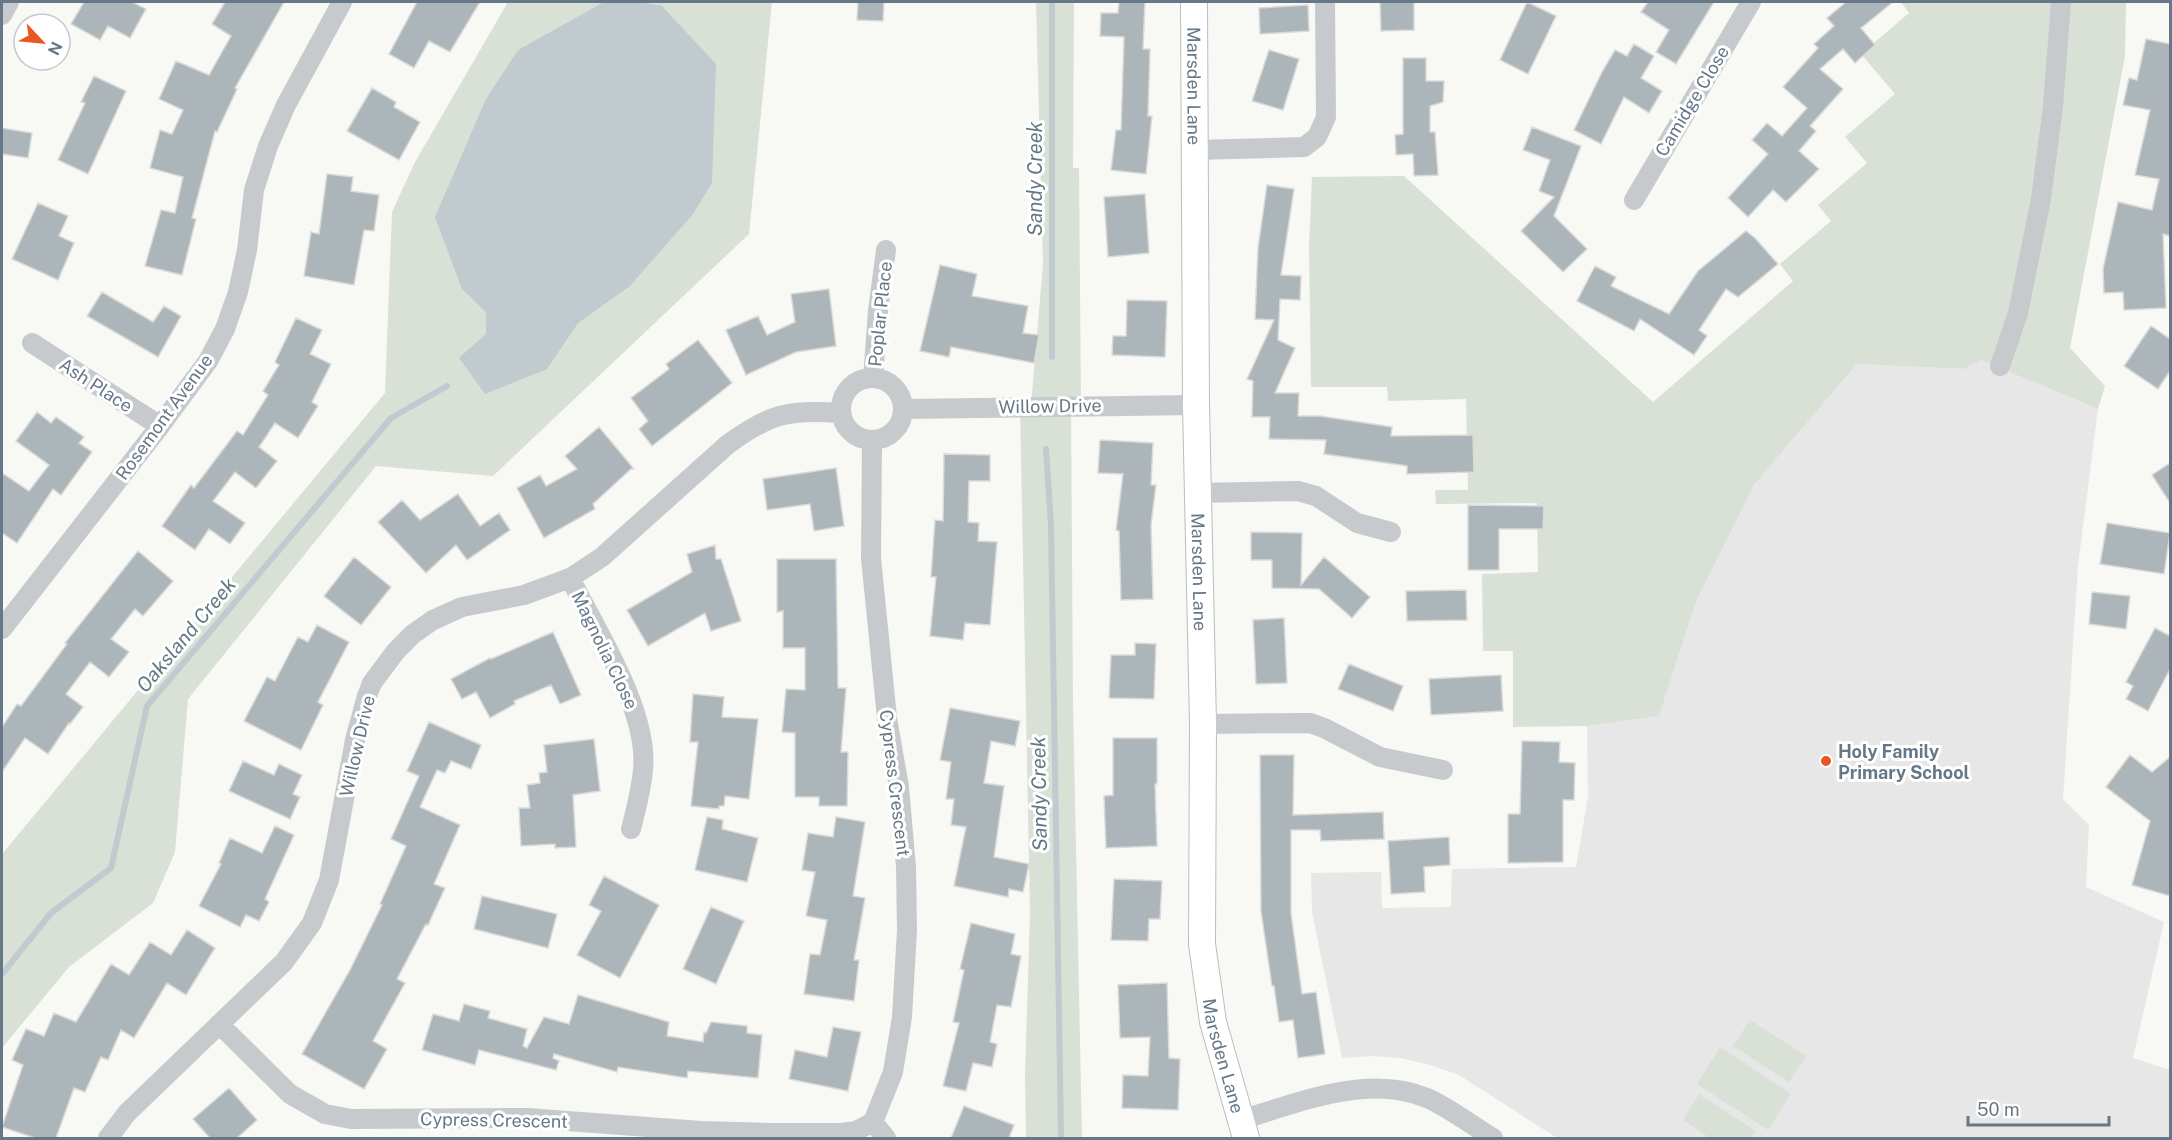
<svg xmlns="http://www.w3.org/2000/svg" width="2172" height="1140" font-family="'Public Sans',sans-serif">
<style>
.built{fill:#e6e7e6}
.green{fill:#d9e0d6}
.water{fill:#c0cacf}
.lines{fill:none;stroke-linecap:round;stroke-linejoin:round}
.stream{stroke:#c0cacf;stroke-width:6}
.building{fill:#acb5ba;stroke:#dadad7;stroke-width:1.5}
.major-casing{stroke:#b9bdc1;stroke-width:28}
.minor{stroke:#c6cacd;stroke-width:20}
.major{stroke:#fff;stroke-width:26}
.poi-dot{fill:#e95624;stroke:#fff;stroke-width:2}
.labels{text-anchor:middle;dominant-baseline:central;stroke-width:6;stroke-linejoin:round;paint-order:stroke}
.street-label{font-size:18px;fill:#667887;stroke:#fff}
.poi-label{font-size:18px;font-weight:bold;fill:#667887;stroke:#fff;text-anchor:start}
.water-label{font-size:20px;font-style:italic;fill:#627983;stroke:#fff}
</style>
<rect width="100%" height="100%" fill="#f8f8f5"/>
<path class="built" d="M1981,360L2098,409L2078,566L2063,799L2089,825L2086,887L2164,922L2133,1058L2170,1070V1138H1557L1459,1075L1430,1065L1400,1058L1371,1056L1342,1058L1312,912L1311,873L1381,872L1382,908L1451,907L1452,869L1576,867L1588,797L1587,726L1659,716L1696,602L1754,485L1857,364L1964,369Z"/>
<path class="green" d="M508,2H772L749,234L493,476L376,466L188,699L175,852L153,903L69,967L2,1048V854L385,393L392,212L415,162Z
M1036,2H1074L1073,168H1079L1081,406H1071L1073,703L1082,1138H1026L1025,1075L1030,913L1020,407L1031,406L1043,264Z
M1901,2H2126L2125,56L2070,348L2105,386L2098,409L1981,360L1964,369L1857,364L1754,485L1696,602L1659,716L1587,726L1513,727V651H1483L1482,574L1538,572L1537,503L1436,504L1435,490H1468L1466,399L1388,401L1387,387H1311L1309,247L1312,177L1404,176L1653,402L1793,281L1780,264L1831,221L1818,205L1867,163L1845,137L1895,94L1861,54L1909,13Z
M1750,1020L1806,1056L1789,1082L1733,1046Z
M1720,1047L1791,1094L1768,1130L1697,1084Z
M1699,1094L1756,1131L1750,1138H1710L1683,1120Z"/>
<path class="water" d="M604,2H639L662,6L716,64L712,183L693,214L630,286L578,323L547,369L485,394L459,358L486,334V312L462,289L435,217L486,99L518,50Z"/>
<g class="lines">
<path class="stream" d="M1052,357V2
M1046,449L1051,525L1061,1138
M2,974L51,913L111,868L147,706L391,418L447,386"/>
</g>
<path class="building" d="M84,2H132L146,9L130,38L108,26L100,40L71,24Z
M225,2H284L235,88L237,89L217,132L215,131L192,218L196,219L182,275L145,266L161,210L175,213L183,177L150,168L160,130L172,134L183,110L159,99L176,61L209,75L231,36L212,24Z
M417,2H480L450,52L429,41L414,68L389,54Z
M858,2H884L883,21L857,20Z
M1119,2H1145L1143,49H1150L1148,116H1152L1146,174L1111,170L1116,130H1121L1124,37L1100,36L1101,13H1118Z
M1380,2H1414V30L1381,31Z
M1527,2L1556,16L1528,74L1500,60Z
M1648,2H1714L1676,64L1656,52L1669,30L1641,12Z
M1846,2H1893L1861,28L1875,45L1855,63L1843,49L1820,69L1843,89L1810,126L1816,131L1799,151L1819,169L1786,202L1773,190L1748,217L1728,198L1768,154L1752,140L1767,123L1782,136L1807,108L1783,87L1818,48L1814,44L1834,26L1827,18Z
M1308,5L1309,31L1260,34L1259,8Z
M2146,39L2170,44V236L2163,234L2166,308L2124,310L2123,292L2104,293L2103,269L2118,202L2152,210L2159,179L2135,175L2150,110L2123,105L2129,78L2137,80Z
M1634,44L1654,56L1641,78L1662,91L1649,113L1624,97L1601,144L1574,130L1602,72L1615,50L1627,56Z
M1269,50L1299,59L1283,110L1252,101Z
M1403,58H1426V81H1444L1443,102L1430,106V132H1435L1438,175L1414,176L1413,154L1396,155L1395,135L1403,134Z
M94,76L126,91L88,174L58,160L85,103L81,102Z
M372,88L396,102L394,107L420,122L399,160L347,131Z
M1532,127L1581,146L1554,216L1587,249L1563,272L1521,231L1554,197L1539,191L1550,160L1523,150Z
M2,128L32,133L28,158L2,154Z
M327,174L353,177L351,191L379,195L374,231L364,230L354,285L304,276L311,232L319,234Z
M1267,185L1294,189L1281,275L1301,276L1300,300L1280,299L1278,340L1295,348L1275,393H1299L1298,416H1320L1392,427L1391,436L1473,435L1474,472L1407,474V466L1324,454L1326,440L1269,439L1270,417H1252L1253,381L1247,379L1274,320L1255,319L1258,248Z
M1145,194L1149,253L1108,257L1104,197Z
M38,203L68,216L59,236L74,243L58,280L12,259Z
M1746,231L1755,238L1778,264L1738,297L1726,289L1699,330L1707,336L1694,355L1640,319L1634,331L1577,301L1595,266L1616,277L1611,286L1669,314L1698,271Z
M940,265L977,274L972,296L1028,306L1023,333L1039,335L1034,363L951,347L949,357L920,351Z
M829,289L836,346L796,352L746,375L726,330L758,316L767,335L795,322L791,294Z
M102,292L153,322L164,306L181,316L158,357L87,316Z
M1127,300L1167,301L1165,357L1112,355L1113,336H1126Z
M296,318L322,330L310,354L331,364L312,402L318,406L298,438L275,423L259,447L277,461L256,488L235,472L213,501L245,523L230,544L209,529L195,550L162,526L191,485L194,488L237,431L243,435L268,395L263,391L279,365L275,362Z
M2151,326L2170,339V371L2158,389L2124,366Z
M698,340L732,383L652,446L639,429L648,421L631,398L669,369L666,364Z
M37,412L51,423L56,417L84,437L79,443L92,452L61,495L53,489L17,543L2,533V473L29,491L49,465L16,441Z
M599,427L634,469H631L593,504L595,509L544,538L517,488L540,475L546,486L577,469L565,456Z
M1100,440L1153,443L1151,485H1156L1151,525L1153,599L1121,600L1119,531L1116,530L1123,474L1098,473Z
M944,454L990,455V481H969L968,522L979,523L978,541L997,542L990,625L965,623L963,640L930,636L936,577H931L935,520L943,521Z
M2170,463V503L2152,475Z
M836,468L844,526L814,531L810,504L767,510L763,479Z
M458,494L480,526L499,513L510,530L467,560L456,545L426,573L378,522L402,500L420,520Z
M1468,505L1544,506L1543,529H1499V570H1468Z
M2107,523L2170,533L2164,574L2100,564Z
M1251,532L1302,533L1301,585L1324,557L1370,597L1352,618L1319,589L1272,588V560H1251Z
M715,545L716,559H721L741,621L711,631L705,613L648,646L627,610L692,572L687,554Z
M138,551L173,581L143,616L135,609L111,639L129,652L109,677L90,662L66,694L83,707L70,724L69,723L48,754L25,738L2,772V727L17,704L21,706L67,644L65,643Z
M354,557L391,587L361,625L324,596Z
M777,559H836L838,688H846L841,752H848L847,806H819V797H795V733L782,732L786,689L805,690V648H783V611L777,612Z
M1466,590L1467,620L1407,621L1406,591Z
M2092,592L2130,596L2126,629L2089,624Z
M1284,618L1287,683L1256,684L1253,620Z
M317,625L349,642L318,702L323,705L301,750L244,721L267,677L275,681L298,637L308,642Z
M2155,628L2170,636V669L2148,711L2126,699L2133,686L2126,682Z
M553,632L581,695L560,704L551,685L514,701L515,704L490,718L476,692L462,699L451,679L490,658L491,659Z
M1135,643L1156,644L1154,699L1109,698L1111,655H1135Z
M1349,664L1403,686L1393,711L1338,689Z
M1501,675L1503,711L1431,715L1429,679Z
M693,694L724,697L722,717L758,719L749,799L725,796L724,806H719V809L691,806L698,742H690Z
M950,708L1020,721L1015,746L991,741L984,783L1004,786L994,857L1029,864L1023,892L1009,889L1008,897L954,886L966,827L951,825L954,799H946L951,762L940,760Z
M429,722L481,745L471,769L451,761L445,773L437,770L420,807L460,825L434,884L445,888L428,925L426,924L397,979L405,983L373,1041L387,1049L364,1089L302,1054L350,970L382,905L380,904L406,846L391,839L419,776L407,771Z
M1113,738H1157V784H1155L1157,846L1106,848L1104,796L1113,795Z
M594,739L600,791L573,795L576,847L555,848V844L521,846L519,808H530L527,785L540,783L539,773L547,772L544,745Z
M1522,741L1560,742L1559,762L1575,763L1574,800H1563V862L1508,863V814H1520Z
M1260,755H1294L1293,815L1383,812L1384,839L1321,841L1320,830H1291V913L1302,994L1316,992L1325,1054L1298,1058L1293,1020L1279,1022L1274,986H1272L1261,911Z
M2130,755L2152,772L2170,757V896L2132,885L2150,821L2106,787Z
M243,761L274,775L279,764L302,775L293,794L300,797L290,819L229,791Z
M707,817L723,820L722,829L758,838L747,882L695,870Z
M836,817L865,822L853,896L865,898L854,960H859L854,1001L804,994L810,954L820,955L827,920L806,916L815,872L802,870L808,833L833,837Z
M275,826L294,835L265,899L269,902L259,921L246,915L240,927L199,906L221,864L219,863L230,838L262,853Z
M1449,837L1450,865L1424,867L1425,892L1391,894L1388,841Z
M604,876L659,905L620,978L577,955L601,911L589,905Z
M1114,879L1162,881L1160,919H1149L1148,941L1111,940Z
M482,896L557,914L548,948L474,929Z
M711,907L744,921L716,984L683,969Z
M971,923L1015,934L1011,954L1021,956L1011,1007L997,1005L990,1042L997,1044L992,1067L973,1063L966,1091L943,1086L959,1023L953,1022L964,970L960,969Z
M187,930L215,948L186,995L167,983L134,1038L121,1030L108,1060L101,1057L85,1092L74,1088L56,1138H35L2,1127L23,1065L12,1060L26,1029L44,1036L54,1013L76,1022L111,964L129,975L150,942L171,955Z
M1167,983L1169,1058L1180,1059L1178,1110L1122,1108L1123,1075L1148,1076L1150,1037L1120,1038L1118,985Z
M578,995L669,1022L667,1036L703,1042L704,1032L706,1033L711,1022L747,1026V1033L762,1035L758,1078L688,1071L687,1078L618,1067L617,1072L554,1054L553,1058L559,1061L556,1070L479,1050L475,1065L422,1050L433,1014L459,1021L464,1004L490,1011L488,1018L527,1029L523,1046L527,1048L544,1017L569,1024Z
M833,1027L861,1032L848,1091L789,1079L795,1050L827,1057Z
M229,1088L257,1120L237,1138H210L193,1119Z
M964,1106L1014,1125L1009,1138H951Z"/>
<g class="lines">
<defs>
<g id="major">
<path id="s1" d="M1194,2L1196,405L1203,724L1202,944L1213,1022L1246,1138"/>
</g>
</defs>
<use href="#major" class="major-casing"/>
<path class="minor" d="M2,15L9,2
M1195,150L1304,147L1317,137L1326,117L1325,2
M1634,200L1751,2
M32,343L160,426
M2000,366L2018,313L2041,199L2053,106L2061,2
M841 409a31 31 0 1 1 62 0a31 31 0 1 1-62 0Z
M873,378L878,311L886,250
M903,409L1196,405
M1198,493L1298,491L1316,496L1357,523L1391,532
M570,578C596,630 649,711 643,770C641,790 636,810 631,829
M2,629L160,426L208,361L225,329L238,292L247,250L254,190L268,146L286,105L342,2
M1203,724L1310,723L1324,728L1380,757L1443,770
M219,1024L290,1094L325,1114L351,1119L527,1118L701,1131L771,1133H842L856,1131L873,1122L893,1072L902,1017L907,930L906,867L899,787L887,718L871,558L872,440
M1240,1120C1299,1103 1367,1073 1427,1098C1448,1107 1473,1126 1493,1138
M873,1122L886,1138
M108,1138L127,1113L284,962L312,923L329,880L355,740L367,696L372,683L396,651L413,634L433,620L462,607L524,595L570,578L602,557L727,445C769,414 788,409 840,413"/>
<use href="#major" class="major"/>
</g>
<circle class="poi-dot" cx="1826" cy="761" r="6"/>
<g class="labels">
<g class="street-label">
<text stroke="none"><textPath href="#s1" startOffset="84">Marsden Lane</textPath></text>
<text transform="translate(1692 101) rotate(-59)">Camidge Close</text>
<text transform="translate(880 314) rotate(-84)">Poplar Place</text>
<text transform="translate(96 385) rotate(33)">Ash Place</text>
<text transform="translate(1050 406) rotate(-1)">Willow Drive</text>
<text transform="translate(164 417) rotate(-54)">Rosemont Avenue</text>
<text stroke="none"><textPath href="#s1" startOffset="570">Marsden Lane</textPath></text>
<text transform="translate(605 650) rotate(64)">Magnolia Close</text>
<text transform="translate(357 746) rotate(-77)">Willow Drive</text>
<text transform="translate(895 783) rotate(83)">Cypress Crescent</text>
<text stroke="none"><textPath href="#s1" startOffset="1056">Marsden Lane</textPath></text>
<text transform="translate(494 1120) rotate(1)">Cypress Crescent</text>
</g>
<g class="poi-label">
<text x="1838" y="751">Holy Family<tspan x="1838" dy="21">Primary School</tspan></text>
</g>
<g class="water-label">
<text transform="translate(1035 179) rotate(-90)">Sandy Creek</text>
<text transform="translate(186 635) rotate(-50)">Oaksland Creek</text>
<text transform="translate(1039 794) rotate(-91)">Sandy Creek</text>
</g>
</g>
<rect width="2172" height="1140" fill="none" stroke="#667887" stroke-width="6"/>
<g transform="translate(42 42) rotate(116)"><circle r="28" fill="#ffffff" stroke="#c2c9cf" stroke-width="1.5"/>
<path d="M0-4.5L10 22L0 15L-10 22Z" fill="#e95624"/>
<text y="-9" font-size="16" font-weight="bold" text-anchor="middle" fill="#667887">N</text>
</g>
<path d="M1968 1116v9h141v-9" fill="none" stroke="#667887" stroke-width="3"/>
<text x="1977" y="1116" font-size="18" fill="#667887" stroke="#ffffff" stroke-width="4.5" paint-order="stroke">50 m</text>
</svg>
